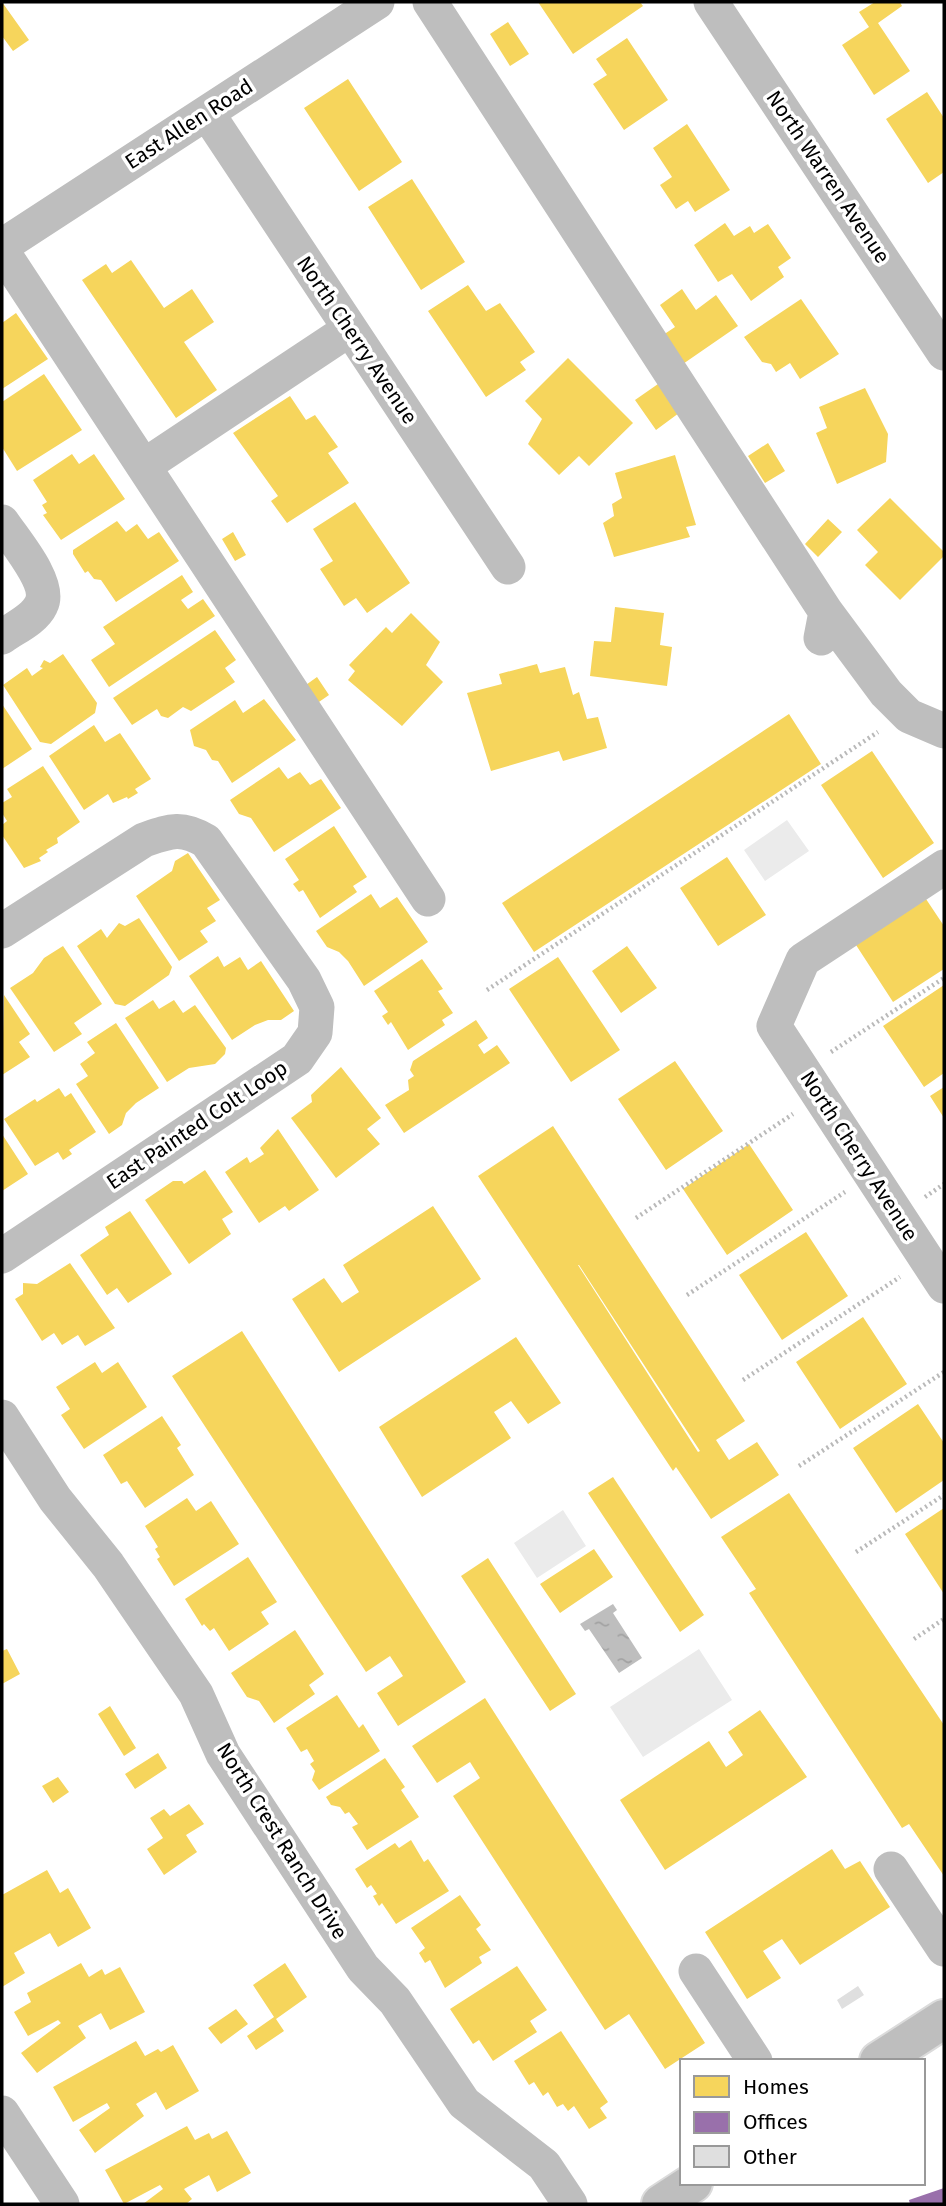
<svg xmlns="http://www.w3.org/2000/svg" width="946" height="2206" font-family="'Fira Sans',sans-serif">
<style>
.green{fill:#ebebeb}
.water{fill:url(#water-ripples)}
.homes{fill:#f6d55c;fill-rule:evenodd}
.offices{fill:#9970ab}
.building{fill:#dfdfdf}
.lines{fill:none;stroke-linecap:round;stroke-linejoin:round}
.major-casing{stroke:#dbdbdb;stroke-width:42}
.path{stroke:#b9b9b9;stroke-width:4.5;stroke-dasharray:2 3.5;stroke-linecap:butt}
.minor{stroke:#bebebe;stroke-width:35}
.major{stroke:#bebebe;stroke-width:38}
.labels{text-anchor:middle;dominant-baseline:central;stroke-width:7;stroke-linejoin:round;paint-order:stroke}
.street-label{font-size:21px;fill:#000;stroke:#fff}
</style>
<defs>
<pattern id="water-ripples" width="26" height="14" patternUnits="userSpaceOnUse" patternTransform="scale(1.75)"><rect width="26" height="14" fill="#bebebe"/><path d="M2 4q2-2 4 0t4 0M15 11q2-2 4 0t4 0" fill="none" stroke="#a2a2a2"/></pattern>
</defs>
<rect width="100%" height="100%" fill="#fff"/>
<path class="green" d="M787,820L809,851L765,881L744,850Z
M563,1510L586,1546L537,1578L514,1543Z
M699,1649L732,1700L643,1757L610,1707Z"/>
<path class="water" d="M613,1604L617,1610L613,1613L642,1658L619,1673L589,1629L585,1631L580,1624Z"/>
<path class="homes" d="M2,2L29,40L13,51L2,36Z
M538,2H640L643,6L573,54Z
M875,2H900L902,6L878,23L910,71L874,95L842,45L869,27L859,12Z
M508,22L529,54L510,66L490,34Z
M627,38L668,100L624,130L593,84L607,75L596,59Z
M348,79L402,162L359,191L304,108Z
M927,92L944,118V172L928,183L886,119Z
M687,124L730,190L695,212L688,201L676,209L660,185L672,177L653,148Z
M412,179L465,262L421,290L368,207Z
M725,223L734,236L750,226L754,233L768,224L791,258L778,267L784,277L751,301L732,274L718,282L694,245Z
M131,260L164,308L192,289L214,322L184,342L217,390L176,418L82,280L106,264L112,273Z
M468,285L486,311L500,303L535,352L520,362L526,370L486,397L428,311Z
M682,289L696,310L716,295L738,326L680,366L660,337L675,327L660,305Z
M801,299L839,354L800,379L790,363L776,372L771,364L762,362L744,337Z
M16,313L48,359L2,389V323Z
M568,358L633,423L589,466L579,456L559,475L528,444L542,419L525,401Z
M44,374L82,430L17,471L2,447V402Z
M658,384L679,413L656,430L635,400Z
M865,388L888,434L886,462L837,484L816,433L827,428L819,407Z
M290,396L306,420L315,415L338,447L328,453L349,483L287,523L271,501L278,496L233,433Z
M768,443L785,471L765,483L748,456Z
M72,454L79,464L94,454L125,499L61,540L43,515L47,513L42,505L47,502L33,480Z
M675,455L696,525L686,527L690,537L614,557L603,523L614,516L612,504L622,498L615,473Z
M890,498L944,552V556L900,600L865,565L878,552L857,530Z
M355,502L410,583L367,613L356,598L344,606L320,569L333,561L313,529Z
M828,519L842,532L818,557L805,544Z
M117,521L126,532L137,524L148,539L159,532L179,561L116,602L101,580L94,579L88,571L85,573L73,554V550Z
M233,532L246,555L235,561L222,539Z
M182,575L193,592L181,600L188,609L203,599L215,616L109,687L91,660L115,644L103,627Z
M615,607L664,613L660,645L672,647L667,686L590,676L594,641L611,642Z
M411,613L440,642L426,665L443,682L402,726L348,680L355,671L349,665L386,627L392,633Z
M215,630L236,660L225,668L235,682L191,711L183,707L168,718L161,716L157,709L132,725L113,698Z
M63,654L97,703L95,713L51,744L40,742L3,685L27,668L32,676L43,668L40,667L44,660L50,663Z
M537,664L540,673L565,667L573,695L579,692L587,719L598,717L607,748L563,761L559,751L491,771L467,693L502,684L499,674Z
M317,677L329,695L316,704L303,687Z
M264,699L296,740L232,783L218,761L212,760L206,750L194,746L190,730L235,700L243,713Z
M2,704L32,749L2,769Z
M789,714L821,764L534,952L502,903Z
M94,725L105,742L120,733L151,779L135,789L138,793L128,799L127,797L113,803L108,794L84,810L49,756Z
M872,751L934,843L883,878L821,785Z
M43,766L80,822L57,838L58,843L46,850L48,852L39,858L41,861L24,868L2,835V825L7,821L2,813V803L12,797L7,789Z
M279,767L288,779L300,772L310,785L321,779L341,808L274,852L251,818L239,814L230,800Z
M334,826L367,877L353,886L357,892L320,918L303,890L299,892L293,884L299,880L285,859Z
M188,853L220,900L207,908L216,921L200,931L208,942L179,961L136,896L172,871L175,861Z
M727,857L766,915L718,946L680,888Z
M371,894L380,908L397,897L428,942L364,986L348,961L339,952L327,947L316,931Z
M926,899L944,926V969L893,1002L856,945Z
M139,918L172,967L169,975L125,1006L115,1004L77,946L101,929L107,938L119,923L125,926Z
M63,946L102,1004L74,1023L82,1034L54,1052L10,988L33,973L44,958Z
M627,946L657,988L621,1013L592,971Z
M218,956L224,967L240,957L248,970L261,961L294,1011L281,1020H268L255,1025L232,1040L189,976Z
M558,957L620,1050L571,1082L509,989Z
M422,959L443,989L438,991L453,1013L442,1020L445,1025L408,1050L391,1022L388,1025L382,1016L388,1012L374,991Z
M944,985V1073L924,1087L883,1026Z
M4,995L30,1034L19,1042L30,1057L2,1075Z
M153,1000L159,1009L174,1000L183,1013L195,1005L226,1048L225,1054L215,1064L189,1068L167,1082L125,1018Z
M476,1020L488,1038L478,1045L484,1054L497,1045L510,1063L404,1133L385,1105L409,1090L408,1080L414,1076L410,1070L413,1061Z
M116,1023L159,1088L136,1103L126,1113L122,1125L109,1134L76,1084L88,1076L80,1064L95,1053L87,1042Z
M675,1061L723,1131L666,1170L618,1099Z
M341,1067L381,1118L367,1129L380,1144L336,1178L291,1118L312,1102L311,1095Z
M944,1087V1118L930,1096Z
M59,1088L65,1097L71,1093L96,1132L69,1150L72,1154L63,1160L58,1152L35,1166L4,1119L35,1099L37,1102Z
M553,1126L745,1421L716,1440L729,1460L757,1442L779,1475L711,1519L676,1467L673,1471L478,1176ZM578,1265H579L700,1451L698,1452Z
M278,1129L319,1190L289,1211L285,1206L259,1223L225,1172L247,1157L250,1163L264,1154L260,1148Z
M2,1134L28,1174L2,1191Z
M749,1144L793,1210L727,1255L683,1189Z
M205,1170L233,1212L222,1219L231,1234L189,1264L145,1200L173,1181H182L184,1184Z
M433,1206L481,1279L339,1372L292,1299L324,1278L342,1303L359,1292L343,1265Z
M130,1211L172,1274L128,1303L117,1288L107,1295L80,1255L109,1235L105,1227Z
M806,1232L848,1296L782,1340L739,1275Z
M70,1263L115,1328L85,1346L78,1335L62,1345L54,1333L42,1341L15,1299L23,1294V1283L37,1284Z
M863,1317L907,1384L840,1429L796,1362Z
M242,1331L466,1682L398,1726L377,1693L403,1676L390,1656L366,1672L172,1376Z
M516,1337L561,1403L528,1424L511,1401L494,1412L511,1438L422,1497L379,1427Z
M95,1362L102,1373L118,1362L147,1407L84,1449L61,1415L70,1409L56,1387Z
M918,1404L944,1443V1480L896,1513L853,1448Z
M162,1416L181,1445L177,1448L194,1475L145,1508L127,1481L121,1484L103,1455Z
M613,1477L704,1615L680,1632L588,1493Z
M789,1493L944,1725V1876L909,1824L902,1828L749,1593L756,1589L721,1537Z
M187,1498L196,1511L211,1501L239,1544L174,1586L157,1559L160,1557L155,1549L158,1547L145,1526Z
M944,1508V1594L905,1534Z
M594,1549L613,1577L560,1613L540,1584Z
M248,1557L277,1602L261,1612L269,1624L229,1651L214,1628L210,1631L204,1624L202,1626L185,1599Z
M488,1558L576,1694L550,1711L461,1576Z
M295,1630L324,1674L309,1685L315,1694L274,1723L259,1701L247,1697L231,1673Z
M7,1649L20,1674L2,1684V1651Z
M337,1695L359,1728L363,1724L380,1751L319,1790L312,1780L315,1771L310,1764L314,1761L307,1749L301,1752L286,1728Z
M485,1698L705,2043L665,2069L629,2014L605,2030L453,1796L480,1778L470,1762L437,1783L412,1746Z
M110,1706L136,1748L124,1756L98,1714Z
M760,1710L807,1777L665,1870L620,1800L709,1741L726,1767L743,1755L728,1732Z
M158,1753L167,1768L135,1789L125,1774Z
M385,1758L405,1787L401,1790L419,1817L367,1850L352,1827L358,1824L349,1812L345,1814L340,1807L331,1805L326,1797Z
M58,1777L69,1792L53,1803L42,1786Z
M189,1804L204,1824L186,1835L197,1852L164,1875L147,1849L163,1838L150,1818L164,1809L170,1816Z
M411,1840L424,1862L428,1859L449,1891L396,1924L382,1903L379,1906L373,1896L377,1894L371,1885L367,1888L355,1869L395,1843L399,1848Z
M832,1849L845,1869L860,1861L890,1907L800,1965L782,1939L763,1951L781,1978L747,1999L705,1932Z
M47,1870L60,1893L68,1888L91,1928L58,1947L50,1933L14,1953L25,1973L2,1987V1895Z
M460,1895L481,1925L476,1929L491,1950L479,1957L482,1963L445,1988L430,1960L425,1963L419,1953L425,1948L411,1928Z
M81,1963L89,1977L102,1969L105,1975L120,1967L145,2012L110,2030L101,2013L78,2026L86,2038L37,2073L21,2053L61,2023L58,2020L28,2036L14,2012L31,2002L27,1993Z
M285,1963L307,1997L276,2019L284,2031L256,2050L247,2036L274,2017L253,1985Z
M517,1966L547,2010L530,2021L537,2032L493,2061L479,2040L473,2044L450,2009Z
M236,2009L248,2024L221,2044L208,2028Z
M561,2031L608,2102L600,2108L607,2118L589,2129L574,2106L568,2111L563,2104L557,2107L548,2092L543,2096L534,2082L529,2085L514,2061Z
M136,2041L145,2056L158,2049L161,2052L173,2045L199,2091L166,2110L156,2092L136,2104L144,2116L95,2153L79,2130L110,2108L107,2103L73,2122L53,2087Z
M187,2126L195,2140L209,2133L212,2139L227,2131L251,2173L217,2192L209,2175L184,2189L192,2199L186,2204H143L163,2189L160,2185L124,2204L105,2170Z"/>
<path class="offices" d="M944,2188V2204H910L909,2200Z"/>
<path class="building" d="M858,1986L864,1995L842,2009L837,2000Z"/>
<g class="lines">
<defs>
<path id="major" d="M879,2061L944,2019
M661,2204L693,2183"/>
</defs>
<use href="#major" class="major-casing"/>
<path class="path" d="M487,990L878,732
M831,1052L944,978
M925,1197L944,1184
M636,1218L793,1114
M687,1295L845,1192
M743,1380L900,1277
M799,1466L944,1372
M856,1552L944,1495
M914,1639L944,1619"/>
<path class="minor" d="M430,2L826,612L821,638
M711,2L944,353
M207,113L508,567
M2,246L377,2
M2,251L428,899
M144,466L350,329
M2,522C14,540 52,584 41,605C34,620 14,628 2,637
M826,612L886,693L909,716L944,731
M944,867L803,960L774,1026L944,1286
M2,931L144,840C170,831 181,826 206,841L304,980L317,1007L315,1033L297,1059L2,1256
M2,1417L55,1499L108,1565L196,1694L223,1754L363,1968L395,2001L464,2103L544,2165L570,2204
M891,1869L944,1949
M696,1971L755,2061
M2,2113L62,2204"/>
<use href="#major" class="major"/>
</g>
<g class="labels">
<g class="street-label">
<text transform="translate(189 124) rotate(-33)">East Allen Road</text>
<text transform="translate(828 177) rotate(56)">North Warren Avenue</text>
<text transform="translate(357 340) rotate(56)">North Cherry Avenue</text>
<text transform="translate(197 1125) rotate(-34)">East Painted Colt Loop</text>
<text transform="translate(859 1156) rotate(57)">North Cherry Avenue</text>
<text transform="translate(282 1841) rotate(58)">North Crest Ranch Drive</text>
</g>
</g>
<rect width="946" height="2206" fill="none" stroke="#000000" stroke-width="7"/>
<rect x="680" y="2059" width="245" height="126" fill="#ffffff" stroke="#999999" stroke-width="2"/>
<rect x="694" y="2076" width="35" height="21" fill="#f6d55c" stroke="#999999" stroke-width="2"/>
<text x="743" y="2094" font-size="21" fill="#000000">Homes</text>
<rect x="694" y="2112" width="35" height="21" fill="#9970ab" stroke="#999999" stroke-width="2"/>
<text x="743" y="2129" font-size="21" fill="#000000">Offices</text>
<rect x="694" y="2146" width="35" height="21" fill="#dfdfdf" stroke="#999999" stroke-width="2"/>
<text x="743" y="2164" font-size="21" fill="#000000">Other</text>
</svg>
